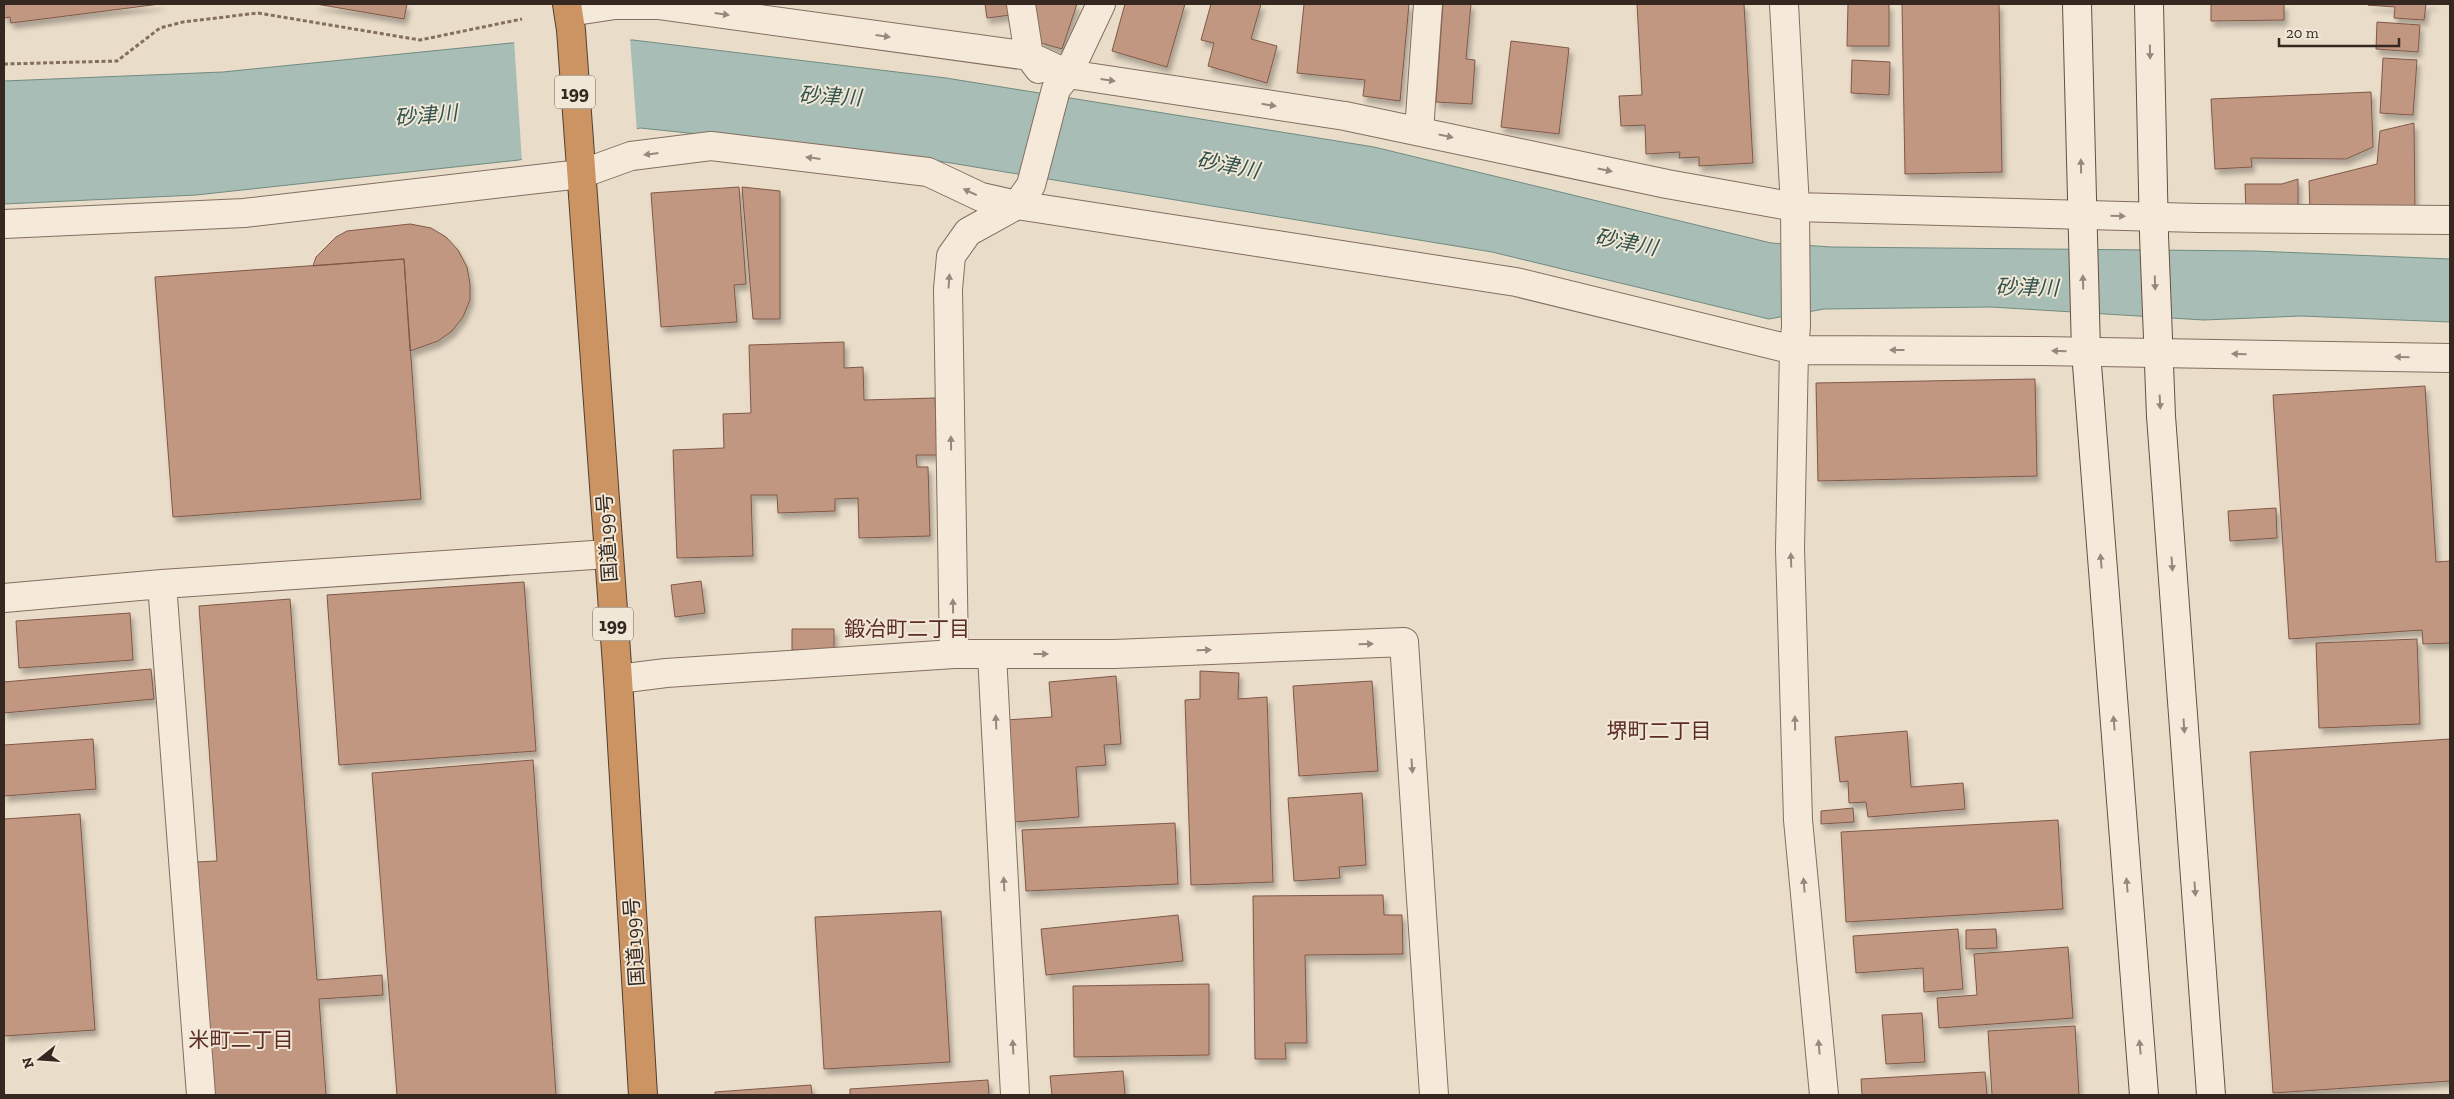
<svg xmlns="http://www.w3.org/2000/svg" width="2454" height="1099" font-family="'Zilla Slab','Noto Sans JP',serif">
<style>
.water{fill:#a8bdb5;stroke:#708b81}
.pier{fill:#e9dcc8}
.building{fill:#c29782;stroke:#7f5848;filter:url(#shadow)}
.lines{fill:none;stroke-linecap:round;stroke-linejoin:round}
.street-casing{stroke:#836e5f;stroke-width:30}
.secondary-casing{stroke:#655042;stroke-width:30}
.highway-casing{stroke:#513e32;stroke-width:30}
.path{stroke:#836e5f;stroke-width:3;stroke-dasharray:4 2.5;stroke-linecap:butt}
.street{stroke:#f5eada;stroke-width:28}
.secondary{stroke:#f5eada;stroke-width:28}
.highway{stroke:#cd9463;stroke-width:28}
.oneway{fill:#95897e}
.labels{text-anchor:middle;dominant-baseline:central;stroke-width:4;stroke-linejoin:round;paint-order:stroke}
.shield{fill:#f1e7d6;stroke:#6d6157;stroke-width:1}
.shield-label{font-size:19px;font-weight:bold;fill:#352821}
.street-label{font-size:20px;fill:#352821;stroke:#f1e7d6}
.water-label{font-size:21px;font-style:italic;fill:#32534d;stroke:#f1e7d6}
.neighbourhood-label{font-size:21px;fill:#5c2c25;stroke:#f1e7d6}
</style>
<defs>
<filter id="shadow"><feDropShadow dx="3" dy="5.5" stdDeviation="2.5" flood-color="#0004"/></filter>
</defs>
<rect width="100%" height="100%" fill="#e9dcc8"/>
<path class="water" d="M633,40L946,78L1374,147L1771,243L1831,247L2255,251L2450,259V322L2301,316L2204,320L1991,307L1824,309L1769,319L1492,252L902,155L640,128L519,160L196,195L4,204V81L223,72L511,43Z"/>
<path class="pier" d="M630,38L637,132L522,162L514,40Z"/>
<path class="building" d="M4,4H160L11,23L10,17L4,18Z
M316,4H407L404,19Z
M985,4H1009L1011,15L987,18Z
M1035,4H1077L1062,49L1041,43Z
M1125,4H1185L1167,67L1112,51Z
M1211,4H1261L1251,39L1277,46L1267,83L1208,66L1214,43L1201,40Z
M1304,4H1409L1400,101L1363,96L1365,80L1297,73Z
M1443,4H1471L1466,59L1475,60L1472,104L1436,102Z
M1637,4H1744L1753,163L1699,166V157L1679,158L1680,152L1646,154L1645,125L1621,126L1619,96L1642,95Z
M1848,4H1889V46H1847Z
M1902,4H1999L2002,172L1905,174Z
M2211,4H2284V20L2211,21Z
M2426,4L2424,20L2394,18L2395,7L2368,5L2435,4Z
M2377,22L2420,25L2418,52L2376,49Z
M1511,41L1569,48L1559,134L1501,127Z
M2383,58L2417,60L2413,115L2380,113Z
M1852,60L1890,62L1889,95L1851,93Z
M2371,92L2373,147L2346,159L2251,158L2252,167L2215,169L2211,99Z
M2414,123L2415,209H2310L2309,181L2377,164L2380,131Z
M2298,179V209L2246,210L2245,184H2282Z
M739,187L746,284L734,285L737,322L661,327L651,193Z
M742,187L780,191V319H753Z
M410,224L431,228L446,237L458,250L467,267L470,284V300L463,317L452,331L438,341L410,351L404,259L313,266L316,257L336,237L347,231Z
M404,259L421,499L173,517L155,277Z
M844,342V368L863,367L864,400L935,398L937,455H916L917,467H928L930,536L859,538L858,498L835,499V511L778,513L777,495H751L753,556L677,558L673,450L724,448L723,414L751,413L749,345Z
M2035,379L2037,476L1818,481L1816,383Z
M2425,386L2436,562L2450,561V643L2423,644L2422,630L2289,639L2273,395Z
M2276,508L2277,538L2230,541L2228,511Z
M701,581L705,613L675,617L671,585Z
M524,582L536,751L339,765L327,595Z
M290,599L317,980L382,975L383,995L319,999L326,1095H213L196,862L217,861L199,606Z
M130,613L133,660L19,668L16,621Z
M792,629H834V650H792Z
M2417,639L2420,724L2319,728L2316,643Z
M151,669L154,699L4,713V682Z
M1200,671L1239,673L1238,699L1267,697L1273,882L1191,885L1185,700L1200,699Z
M1116,676L1121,744L1104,745L1106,765L1076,767L1079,817L1014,822L1006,720L1052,717L1049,682Z
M1372,681L1378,771L1299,776L1293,686Z
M1907,731L1911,787L1963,783L1965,809L1868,817L1866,802L1849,803L1848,781L1840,782L1835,737Z
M93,739L96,789L4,796V745Z
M2450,739V1081L2273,1093L2250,752Z
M533,760L556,1095H397L372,773Z
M1362,793L1366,865L1339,867L1340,878L1294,881L1288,798Z
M1853,808L1854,822L1821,824V811Z
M80,814L95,1030L4,1036V819Z
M2058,820L2063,909L1846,922L1841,832Z
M1175,823L1178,884L1026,891L1022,830Z
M1383,895L1384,915H1402L1403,954L1305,955L1307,1043H1285L1286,1059H1255L1253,896Z
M941,911L950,1062L824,1069L815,917Z
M1178,915L1183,961L1046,975L1041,929Z
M1958,929L1963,989L1924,992L1923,968L1856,973L1853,936Z
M1996,929L1997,948L1966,949V930Z
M2068,947L2073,1018L1939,1028L1937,998L1977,995L1974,954Z
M1209,984V1055L1074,1057L1073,986Z
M1922,1013L1925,1062L1886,1064L1882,1015Z
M2075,1026L2079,1095H1992L1988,1031Z
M1123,1071L1125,1095H1052L1050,1076Z
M1985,1072L1987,1095H1862L1861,1079Z
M988,1080L989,1095H850V1089Z
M811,1085L812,1095H715V1092Z"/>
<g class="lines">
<defs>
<path id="street" d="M1021,4L1029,56L1039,69
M1784,4L1795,207L1796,326L1794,350L1790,549L1798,820L1824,1095
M569,12L615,5H658L1029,56L1068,74L1345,116L1667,184L1795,207L2198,218L2450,220
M1419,131L1428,4
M4,224L244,213L581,174L631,156L711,146L928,172L981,197L1017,205L1516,282L1794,350L2041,351L2450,358
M162,584L201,1095
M4,598L162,584L608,554
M954,654L948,289L951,256L968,232L1017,205L1031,185L1056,89L1068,74L1101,4
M992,654L1015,1095
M618,679L666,673L954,654H1114L1404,642L1434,1095"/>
<path id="secondary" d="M2077,4L2086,352L2144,1095
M2149,4L2154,235L2161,416L2211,1095"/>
<path id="highway" d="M567,4L571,30L618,679L643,1095"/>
</defs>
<use href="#street" class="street-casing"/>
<use href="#secondary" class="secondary-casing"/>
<use href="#highway" class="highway-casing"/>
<path class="path" d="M4,64L117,61L160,28L183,22L258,13L420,40L522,19"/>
<use href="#street" class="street"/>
<use href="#secondary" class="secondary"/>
<use href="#highway" class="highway"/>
</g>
<defs><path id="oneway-solid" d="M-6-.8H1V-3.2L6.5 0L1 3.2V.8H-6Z" transform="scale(1.25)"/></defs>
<g class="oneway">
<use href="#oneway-solid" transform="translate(722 14) rotate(8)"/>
<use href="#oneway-solid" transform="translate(883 36) rotate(8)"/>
<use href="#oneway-solid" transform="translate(2150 52) rotate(89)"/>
<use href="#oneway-solid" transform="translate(1108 80) rotate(8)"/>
<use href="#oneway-solid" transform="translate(1269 105) rotate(9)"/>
<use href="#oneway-solid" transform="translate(1446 136) rotate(12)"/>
<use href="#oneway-solid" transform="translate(651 154) rotate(173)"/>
<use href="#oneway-solid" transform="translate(813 158) rotate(-173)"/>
<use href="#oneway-solid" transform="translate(2081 166) rotate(-91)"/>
<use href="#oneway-solid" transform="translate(1605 170) rotate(12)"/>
<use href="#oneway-solid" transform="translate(970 192) rotate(-155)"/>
<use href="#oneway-solid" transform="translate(2118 216) rotate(2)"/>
<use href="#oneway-solid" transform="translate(949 281) rotate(-86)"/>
<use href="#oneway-solid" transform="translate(2083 282) rotate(-92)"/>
<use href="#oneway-solid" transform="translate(2155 283) rotate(88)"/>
<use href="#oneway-solid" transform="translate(1897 350) rotate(-180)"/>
<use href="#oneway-solid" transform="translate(2059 351) rotate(-179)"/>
<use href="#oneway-solid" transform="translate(2239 354) rotate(-179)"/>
<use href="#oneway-solid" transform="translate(2402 357) rotate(-179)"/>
<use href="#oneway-solid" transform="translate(2160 402) rotate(87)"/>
<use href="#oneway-solid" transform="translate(951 443) rotate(-91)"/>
<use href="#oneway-solid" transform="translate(1791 560) rotate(-92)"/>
<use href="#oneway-solid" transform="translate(2101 561) rotate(-95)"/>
<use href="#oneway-solid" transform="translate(2172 564) rotate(86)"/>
<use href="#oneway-solid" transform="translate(953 606) rotate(-91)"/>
<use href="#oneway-solid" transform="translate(1366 644) rotate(-2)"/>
<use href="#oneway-solid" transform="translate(1204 650) rotate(-2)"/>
<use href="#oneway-solid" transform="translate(1041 654)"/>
<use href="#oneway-solid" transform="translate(996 722) rotate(-93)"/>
<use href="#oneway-solid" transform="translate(1795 723) rotate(-91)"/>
<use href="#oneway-solid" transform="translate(2114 723) rotate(-95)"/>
<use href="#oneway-solid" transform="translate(2184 726) rotate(86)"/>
<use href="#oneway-solid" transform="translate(1412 766) rotate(86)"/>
<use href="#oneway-solid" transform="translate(1004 884) rotate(-93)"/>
<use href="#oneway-solid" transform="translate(1804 885) rotate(-95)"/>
<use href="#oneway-solid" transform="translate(2127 885) rotate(-95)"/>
<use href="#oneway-solid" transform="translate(2195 889) rotate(86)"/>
<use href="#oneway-solid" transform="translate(1013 1047) rotate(-93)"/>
<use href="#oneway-solid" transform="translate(1819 1047) rotate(-95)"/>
<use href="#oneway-solid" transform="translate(2140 1047) rotate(-95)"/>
</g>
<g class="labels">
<g class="shield">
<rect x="555" y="75.5" width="40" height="33" rx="4"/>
<rect x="593" y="607.5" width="40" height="33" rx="4"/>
</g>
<g class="shield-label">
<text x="575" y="92">199</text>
<text x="613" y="624">199</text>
</g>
<g class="street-label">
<text transform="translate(607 538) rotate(-94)">国道199号</text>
<text transform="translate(634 942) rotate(-94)">国道199号</text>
</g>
<g class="water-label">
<text transform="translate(830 96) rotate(3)">砂津川</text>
<text transform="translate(426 115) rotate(-5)">砂津川</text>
<text transform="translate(1228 165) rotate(11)">砂津川</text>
<text transform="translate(1626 242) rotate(11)">砂津川</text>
<text transform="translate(2027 287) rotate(1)">砂津川</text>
</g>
<g class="neighbourhood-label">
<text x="907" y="628">鍛冶町二丁目</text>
<text x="1659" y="730">堺町二丁目</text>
<text x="241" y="1039">米町二丁目</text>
</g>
</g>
<rect width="2454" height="1099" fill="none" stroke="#352821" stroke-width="10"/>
<g transform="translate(40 1059) rotate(253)" stroke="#f1e7d6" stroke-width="4" paint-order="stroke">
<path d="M0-4L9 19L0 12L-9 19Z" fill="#352821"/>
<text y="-8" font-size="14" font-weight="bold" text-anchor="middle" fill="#352821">N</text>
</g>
<path d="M2279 38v8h120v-8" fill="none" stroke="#352821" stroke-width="2.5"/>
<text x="2286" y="38" font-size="15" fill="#352821" stroke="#f1e7d6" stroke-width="4" paint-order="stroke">20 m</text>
</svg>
